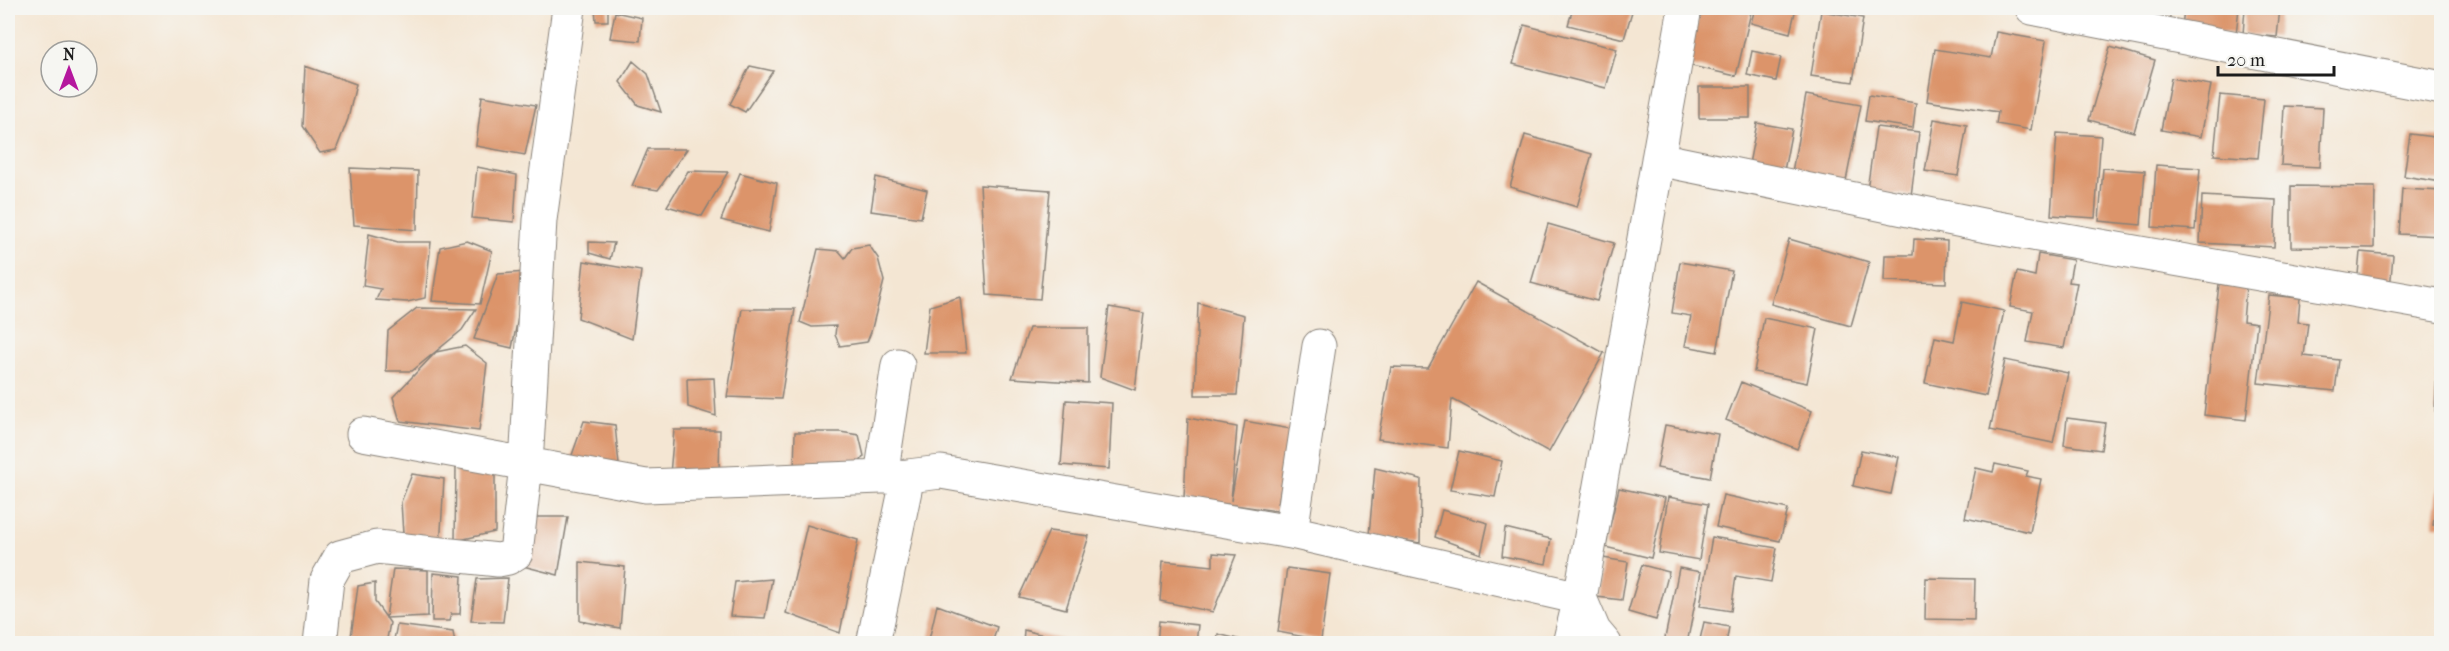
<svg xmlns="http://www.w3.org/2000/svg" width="2449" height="651" font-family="'IM FELL French Canon',serif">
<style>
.building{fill:#dc946a}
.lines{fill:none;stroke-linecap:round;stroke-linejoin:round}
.minor-casing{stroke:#888178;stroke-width:35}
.minor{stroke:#fff;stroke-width:33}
</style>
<rect width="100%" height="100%" fill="#f6f6f2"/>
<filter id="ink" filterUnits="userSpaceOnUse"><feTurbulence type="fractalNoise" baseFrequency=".0167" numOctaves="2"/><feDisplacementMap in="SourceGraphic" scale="12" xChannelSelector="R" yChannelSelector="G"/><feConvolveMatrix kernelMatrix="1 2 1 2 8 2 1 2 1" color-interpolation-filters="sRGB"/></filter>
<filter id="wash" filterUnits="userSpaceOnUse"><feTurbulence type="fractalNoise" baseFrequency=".008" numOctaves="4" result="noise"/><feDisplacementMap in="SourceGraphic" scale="24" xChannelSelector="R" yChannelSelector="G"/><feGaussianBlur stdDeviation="1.35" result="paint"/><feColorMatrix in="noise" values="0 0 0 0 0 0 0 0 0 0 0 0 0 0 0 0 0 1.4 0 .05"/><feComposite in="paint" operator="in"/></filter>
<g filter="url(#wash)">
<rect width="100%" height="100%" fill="#f4e6d3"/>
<g id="blocks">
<path class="building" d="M595,8H608V21H596Z
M1573,8H1633L1624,39L1568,25Z
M1700,8H1752L1736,76L1687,65Z
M1755,8H1796L1790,33L1751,23Z
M2184,8H2239L2236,34L2182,28Z
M2245,8H2280L2277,37L2243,34Z
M1821,11L1863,18L1853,82L1811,76Z
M615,12L642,18L640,41L610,38Z
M1524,25L1617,49L1606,88L1513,64Z
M1996,32L2046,41L2031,130L1996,124L1998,112L1927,101L1935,49L1991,58Z
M2110,47L2155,60L2134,132L2089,120Z
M1752,51L1781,57L1776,81L1747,75Z
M633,61L648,74L661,112L638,105L620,82Z
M305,66L356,84L348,119L336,150L320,153L302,126Z
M750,66L773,71L745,112L730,104Z
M2171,78L2211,85L2201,137L2161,130Z
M1699,87H1750V118H1699Z
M1806,95L1861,105L1846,181L1792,172Z
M1869,95L1916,103L1913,128L1865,121Z
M2220,95L2264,99L2258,158L2214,155Z
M482,96L536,105L525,155L476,146Z
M2284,106L2323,108L2320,167L2281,165Z
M1934,119L1967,125L1958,176L1925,171Z
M1757,123L1792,129L1783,176L1748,169Z
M1876,127L1919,132L1911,196L1867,190Z
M2057,133L2101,136L2095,218L2051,215Z
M2410,134L2442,138V182L2404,176Z
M1525,135L1592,154L1577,207L1510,187Z
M648,149H687L658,190L632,186Z
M2156,165L2200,168L2195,230L2152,227Z
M477,167L517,175L514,222L472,218Z
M350,168L418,171L417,230L354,225Z
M2103,168L2145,171L2141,225L2099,221Z
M688,171L728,172L702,216L667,206Z
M740,173L777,183L769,232L721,220Z
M876,177L927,190L921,218L871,211Z
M980,185L1050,190L1040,299L987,295Z
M2291,186L2375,187L2374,248L2291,247Z
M2402,189L2442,191V236L2399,234Z
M2202,196L2276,200L2274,247L2200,243Z
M1548,224L1614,243L1597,301L1531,283Z
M369,234L398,242H431L425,298L407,302L376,300L381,289L363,286Z
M1789,239L1869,262L1851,326L1771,304Z
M1914,239L1947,241L1946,283L1884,281L1885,255H1913Z
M467,241L492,251L480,304L432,301L440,247Z
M589,242L614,243L610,259L589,253Z
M869,245L878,258L884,281L871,332L867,342L840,346L835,335L836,326L812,327L800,322L818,249L839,251L845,258L852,248Z
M2360,252L2393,255L2390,290L2357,286Z
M2038,254L2073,260L2069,282L2077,283L2064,348L2027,342L2033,311L2010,307L2017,272L2035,276Z
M584,261L641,271L632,339L578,318Z
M1680,262L1732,271L1717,352L1685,346L1691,316L1672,313Z
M527,272L512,348L474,339L498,274Z
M1476,282L1604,353L1549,452L1452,399L1448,448L1378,439L1391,367L1428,368Z
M2219,284L2246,287L2243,321L2257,323L2246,420L2204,415Z
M2269,295L2300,298L2298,322L2308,323L2304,356L2339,360L2335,391L2258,383Z
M960,297L966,353H924L930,306Z
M1962,302L2004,311L1986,396L1925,383L1935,337L1954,341Z
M1198,303L1244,315L1237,395H1195Z
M1109,307L1144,313L1135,390L1100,377Z
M417,308L476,309L462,330L412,371H386L388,331Z
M742,309H795L781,399L727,397Z
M1764,318L1818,329L1807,383L1754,372Z
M1029,328H1088V383L1012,378Z
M465,346L487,363L479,431L400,421L393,397L436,352Z
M2438,348H2442V411H2435Z
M2005,360L2068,373L2053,443L1990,430Z
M714,378L716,416L688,407L687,379Z
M1741,382L1812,411L1797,449L1726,420Z
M1066,400L1112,403L1109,469L1061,465Z
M1188,418L1237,427L1231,501L1245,421L1291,429L1277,511L1184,498Z
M2067,418L2105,423L2101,450L2064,445Z
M584,421L615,425L619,465L571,458Z
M1665,425L1718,434L1710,478L1657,468Z
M674,430H720L719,472L670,474Z
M795,432H840L859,435L864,456L855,469L794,471Z
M1861,450L1899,457L1891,494L1853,486Z
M1459,451L1502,461L1495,497L1450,490Z
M1995,464L2028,471L2026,476L2041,479L2030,532L1965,518L1976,468L1993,472Z
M456,467L495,474V532L455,541Z
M1375,468L1421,479L1420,543L1369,535Z
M412,474L444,479L440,548L404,550L401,502Z
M2440,480H2442V526L2433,525Z
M1619,488L1665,498L1651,558L1605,547Z
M1723,495L1788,509L1780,541L1716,527Z
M1668,497L1708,504L1699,560L1659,553Z
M1442,510L1488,523L1481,554L1435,537Z
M537,517H568L558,575L519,565Z
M807,525L858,540L840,633L786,613Z
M1505,528L1551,539L1546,564L1502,556Z
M1049,531L1089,536L1066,609L1019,597Z
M1712,537L1777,548L1771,582L1736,576L1731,611L1700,606Z
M1213,553L1236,555L1213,612L1160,601L1163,561L1213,566Z
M1603,558L1628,562L1622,600L1597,597Z
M580,562L625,567L620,628L580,621Z
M1642,565L1669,572L1656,620L1628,612Z
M1287,568L1330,574L1321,640L1278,632Z
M1679,568L1701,572L1687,644L1664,643Z
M393,569L428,570V616L386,618Z
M433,573L462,576L460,614H451L449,621H432Z
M508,578L503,622L471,621L477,579Z
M1926,578L1975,579L1974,620L1925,619Z
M772,579L765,618L730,616L735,582Z
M375,583V602L390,623L386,644H350L358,586Z
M937,605L997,627L992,644H928Z
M1159,621L1198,625L1196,644H1157Z
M1704,622L1729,627L1726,644H1699Z
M397,625L453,632L455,644H393Z
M1024,630L1075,643V644H1023Z
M1218,634L1253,643V644H1216Z"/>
</g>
</g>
<g filter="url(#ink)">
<use href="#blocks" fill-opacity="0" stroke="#888178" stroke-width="1.5"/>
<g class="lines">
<defs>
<path id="minor" d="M2032,8L2442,88
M1658,159L1987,226L2442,306
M363,434L646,486L908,476
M881,476L898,365
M1291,532L1319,346
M320,644L327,580L340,557L377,547L498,560L508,558L516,553L526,465L540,220L569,8
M873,644L908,476L941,472L1291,532L1580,598L1594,631L1605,644
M1569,644L1580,598L1685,8"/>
</defs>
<use href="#minor" class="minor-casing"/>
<use href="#minor" class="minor"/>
</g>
</g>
<rect width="2449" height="651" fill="none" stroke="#f6f6f2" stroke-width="30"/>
<g transform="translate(69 69)"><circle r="28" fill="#f6f6f2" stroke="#9f9f9c" stroke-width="1.5"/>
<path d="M0-4.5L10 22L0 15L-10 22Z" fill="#b5179e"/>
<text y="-9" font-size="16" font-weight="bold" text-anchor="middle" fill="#1c1c1c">N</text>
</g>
<path d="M2218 66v9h116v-9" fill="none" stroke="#1c1c1c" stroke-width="3"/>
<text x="2227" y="66" font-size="18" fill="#1c1c1c" stroke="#f6f6f2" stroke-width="4.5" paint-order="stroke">20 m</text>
</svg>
